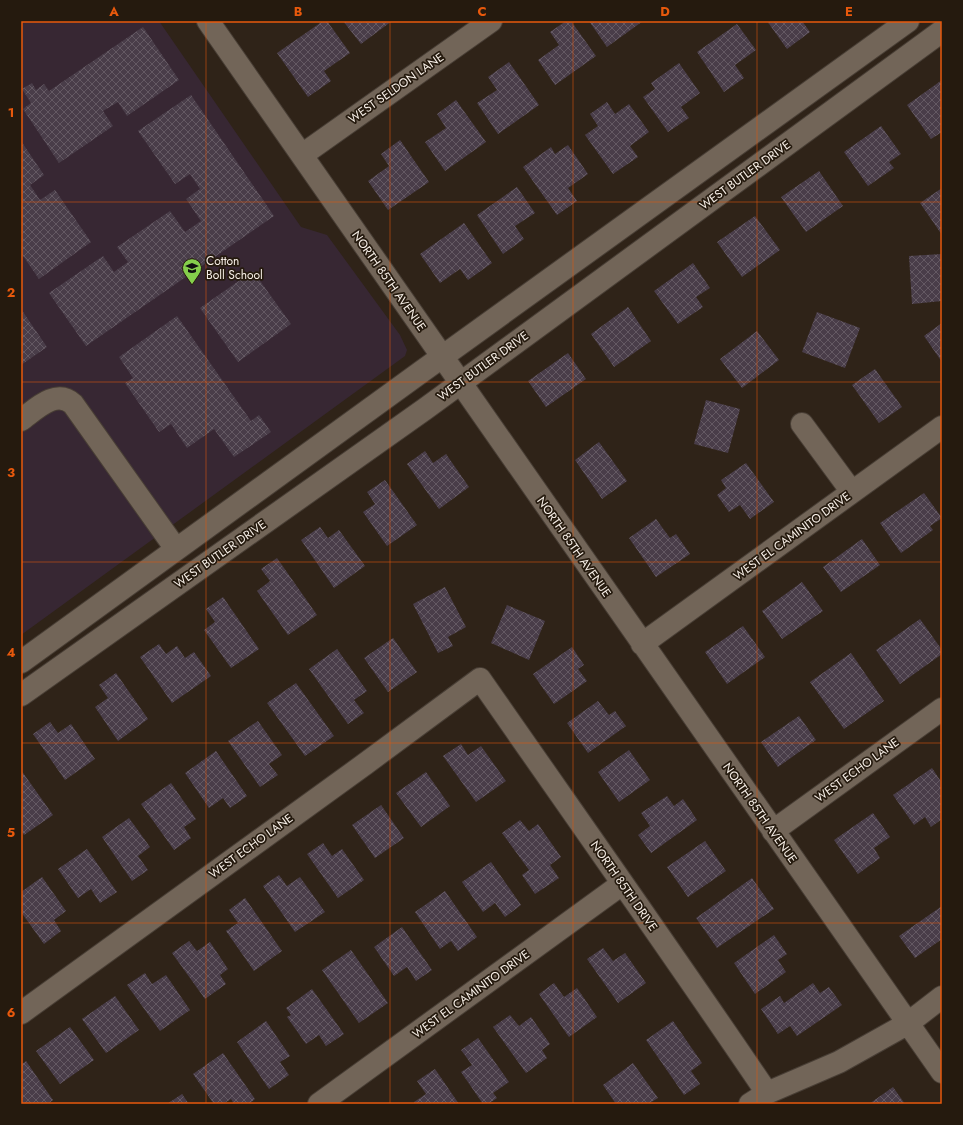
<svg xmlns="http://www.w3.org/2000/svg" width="963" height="1125" font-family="Jost,sans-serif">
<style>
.education{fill:#372733}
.building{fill:url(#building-cross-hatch)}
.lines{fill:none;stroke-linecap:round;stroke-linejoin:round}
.minor-casing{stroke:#483e35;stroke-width:24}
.minor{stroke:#726558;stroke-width:22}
.grid{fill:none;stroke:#e8590c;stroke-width:1;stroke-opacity:0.55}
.labels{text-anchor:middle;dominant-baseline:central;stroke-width:3.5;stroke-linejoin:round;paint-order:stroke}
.street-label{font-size:12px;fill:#f7efe7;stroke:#251a0e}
.poi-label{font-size:12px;fill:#f7efe7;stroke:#251a0e;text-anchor:start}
.neatline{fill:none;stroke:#e8590c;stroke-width:1.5}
.grid-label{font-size:13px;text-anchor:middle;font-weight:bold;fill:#e8590c}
</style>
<defs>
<pattern id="building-cross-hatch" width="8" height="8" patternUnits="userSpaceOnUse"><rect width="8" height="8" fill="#493d49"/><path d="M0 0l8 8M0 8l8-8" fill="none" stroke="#645963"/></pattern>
</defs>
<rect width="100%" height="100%" fill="#2f2318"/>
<path class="education" d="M21,21H159L301,227L327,235L400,335L407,350L405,356L21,635Z"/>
<path class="building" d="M323,21H327L350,53L324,71L331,81L308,97L277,53Z
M343,21H392L361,44Z
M566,21H571L596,56L555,85L538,60L559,45L550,32Z
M589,21H643L607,47Z
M767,21H802L810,32L787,49Z
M737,24L756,50L735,65L744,78L724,92L697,52Z
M143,27L179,80L127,116L118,102L103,111L113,126L59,163L23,109L31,103L22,89L32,83L36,90L44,84L49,91Z
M509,62L539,105L498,134L477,103L497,90L488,77Z
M679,63L700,93L681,107L689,118L668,132L643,97L655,89L651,83Z
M942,80V132L931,139L907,105Z
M191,95L274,216L86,346L49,293L103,256L114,272L128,262L117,247L170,211L185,232L201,221L186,199L200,189L190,174L175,184L138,131Z
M456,100L486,142L445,171L425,142L446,128L437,114Z
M607,102L615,114L629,104L649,132L630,146L638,157L613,174L585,135L598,126L590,114Z
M881,126L901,154L889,162L894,168L868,186L844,152Z
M400,140L429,182L388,210L368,181L389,166L381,154Z
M21,141L44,175L30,185L40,200L55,190L91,242L39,279L21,253Z
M568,145L588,174L568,188L577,201L557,215L523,167L551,147L555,154Z
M819,171L843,206L806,232L781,197Z
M517,187L535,213L515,226L524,239L503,254L477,215Z
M942,188V235L920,203Z
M755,216L780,250L742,277L717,242Z
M464,223L492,263L468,280L460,269L440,283L420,254Z
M942,254V301L912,304L909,256Z
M693,263L710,288L696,297L703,307L678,324L654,291Z
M253,271L291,324L238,362L200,308Z
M628,307L651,341L614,367L591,334Z
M21,309L47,347L21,365Z
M817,312L860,328L845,368L802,352Z
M177,316L251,421L259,415L271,432L234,457L214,429L187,448L171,424L159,432L125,383L133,378L119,357Z
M942,323V362L924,336Z
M757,331L779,360L742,388L720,359Z
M568,353L586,379L546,407L528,381Z
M875,369L902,407L879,423L852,385Z
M706,400L740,409L728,453L694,444Z
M599,442L627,481L602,499L575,460Z
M425,451L433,463L446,454L469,487L439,509L407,464Z
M746,463L774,502L750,519L740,505L729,512L717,495L726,488L721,480Z
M385,480L417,525L387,546L363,512L375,504L367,492Z
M924,493L942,518L930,526L933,530L901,553L880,523Z
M656,519L670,538L676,534L690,554L656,577L629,538Z
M320,527L328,538L339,530L365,566L334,588L301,540Z
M862,539L880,565L841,592L823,567Z
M277,558L317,615L288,635L257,591L270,581L261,569Z
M802,582L823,611L782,639L762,611Z
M445,587L466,627L448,637L453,646L438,653L413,604Z
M223,597L259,649L231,668L204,630L215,622L206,609Z
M507,605L545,621L529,660L491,643Z
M920,619L942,650V654L900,684L876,650Z
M743,626L765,657L727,684L705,652Z
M393,638L417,672L388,692L364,658Z
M159,644L166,654L177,646L185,658L194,652L211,676L172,703L140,657Z
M572,647L584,665L578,669L587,681L554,704L533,674Z
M337,649L367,691L354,700L364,713L348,724L309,669Z
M851,653L884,701L844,729L810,682Z
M116,673L148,719L118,741L95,707L108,698L99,685Z
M296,683L334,736L305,756L267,703Z
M598,701L609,715L615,711L626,726L588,753L567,723Z
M799,716L816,740L778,767L761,742Z
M258,721L282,755L269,764L278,775L260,787L228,741Z
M50,722L58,733L71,724L95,759L65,780L33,734Z
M461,744L468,755L481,746L506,781L476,802L443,756Z
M629,750L650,780L619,802L598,772Z
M216,751L247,796L230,808L223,798L209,808L185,773Z
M932,768L942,783V819L931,827L925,817L914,825L893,795Z
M21,770L53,815L24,835L21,830Z
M426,772L450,806L421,827L396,793Z
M171,783L196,819L184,827L191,838L174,850L141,804Z
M667,796L674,806L683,799L697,820L651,853L638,835L650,826L641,813Z
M381,805L404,838L375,858L352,825Z
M873,813L890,837L874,848L880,858L858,874L834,840Z
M129,818L150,847L138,856L148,870L132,881L102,837Z
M520,820L529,831L538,824L561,857L550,865L559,878L535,894L522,875L529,870L502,833Z
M705,841L726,871L688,897L667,867Z
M323,843L332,856L342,849L364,880L338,898L307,854Z
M87,849L117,892L100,903L91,889L78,898L58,869Z
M491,862L521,905L505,917L495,903L483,912L462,882Z
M279,875L287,886L300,877L325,912L295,932L263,886Z
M42,877L66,911L54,920L61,931L44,944L21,912V892Z
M752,878L774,909L717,948L696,918Z
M445,891L477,937L458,951L451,941L440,949L415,912Z
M245,898L282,951L254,971L226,931L238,923L229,910Z
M942,906V939L915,958L899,936Z
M402,927L432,970L416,981L407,967L394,976L374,947Z
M774,935L787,954L778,960L786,972L755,994L734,963Z
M189,941L197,951L210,942L228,969L220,975L226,984L205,999L172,953Z
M603,948L613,961L625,953L646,983L618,1003L587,959Z
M351,950L388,1003L359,1023L322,970Z
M145,973L152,984L166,975L190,1010L160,1031L127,985Z
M554,983L564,997L577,988L597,1017L569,1037L539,994Z
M813,983L820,993L829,987L842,1005L797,1036L790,1026L778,1034L761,1009L780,996L784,1003Z
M312,989L344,1034L326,1046L319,1035L306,1044L287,1017L291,1015L286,1008Z
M115,996L139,1030L106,1053L82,1019Z
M510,1015L519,1026L531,1017L550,1044L542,1050L547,1058L526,1073L493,1027Z
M266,1021L290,1056L280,1062L289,1075L269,1089L237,1042Z
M673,1021L702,1063L691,1071L700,1084L684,1095L646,1040Z
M70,1027L94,1060L60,1084L36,1051Z
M478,1038L509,1082L493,1093L497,1098L488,1104H483L461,1072L472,1065L461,1050Z
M223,1053L255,1099L249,1104H234L231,1099L223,1104H214L193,1074Z
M26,1061L53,1100L48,1104H21V1065Z
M633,1063L658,1098L648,1104H616L603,1085Z
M435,1069L459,1104H415L414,1102L426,1094L417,1081Z
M893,1087L905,1104H869Z
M182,1094L189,1104H167Z"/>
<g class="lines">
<defs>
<path id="minor" d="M208,21L942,1072
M302,155L491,21
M21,420C35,410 56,388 73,404L176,549
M802,424L852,492
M642,644L942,427
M21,662L421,372L908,21
M21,695L425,409L942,31
M773,831L942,709
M21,1013L365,764L480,679C576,817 673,954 767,1093
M319,1104L622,884
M750,1104L767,1093L839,1062L907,1024L942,997"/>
</defs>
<use href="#minor" class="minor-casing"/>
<use href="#minor" class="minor"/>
</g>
<path class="grid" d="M206,21V1104M390,21V1104M573,21V1104M757,21V1104M21,202H942M21,382H942M21,562H942M21,743H942M21,923H942"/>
<defs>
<symbol id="school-pin" viewBox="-11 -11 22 30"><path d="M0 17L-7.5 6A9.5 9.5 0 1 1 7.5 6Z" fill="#85cf4c" stroke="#251a0e"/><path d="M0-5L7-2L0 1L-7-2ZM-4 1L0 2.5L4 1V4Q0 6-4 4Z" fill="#111"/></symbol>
</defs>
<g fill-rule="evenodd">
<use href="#school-pin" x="181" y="257" width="22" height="30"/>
</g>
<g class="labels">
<g class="street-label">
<text transform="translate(396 88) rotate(-35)">WEST SELDON LANE</text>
<text transform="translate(745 175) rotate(-36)">WEST BUTLER DRIVE</text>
<text transform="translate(389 281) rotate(55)">NORTH 85TH AVENUE</text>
<text transform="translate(483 366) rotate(-36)">WEST BUTLER DRIVE</text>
<text transform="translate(792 536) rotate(-36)">WEST EL CAMINITO DRIVE</text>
<text transform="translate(574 547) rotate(55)">NORTH 85TH AVENUE</text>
<text transform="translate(220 554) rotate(-35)">WEST BUTLER DRIVE</text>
<text transform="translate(857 770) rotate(-36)">WEST ECHO LANE</text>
<text transform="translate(760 813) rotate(55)">NORTH 85TH AVENUE</text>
<text transform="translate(251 846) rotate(-36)">WEST ECHO LANE</text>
<text transform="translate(624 886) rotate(55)">NORTH 85TH DRIVE</text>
<text transform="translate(471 994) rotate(-36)">WEST EL CAMINITO DRIVE</text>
</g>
<g class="poi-label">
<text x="206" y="261">Cotton<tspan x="206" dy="14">Boll School</tspan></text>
</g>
</g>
<rect width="963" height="1125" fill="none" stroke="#251a0e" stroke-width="44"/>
<rect x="22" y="22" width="919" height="1081" class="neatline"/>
<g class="grid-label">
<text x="114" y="16">A</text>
<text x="298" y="16">B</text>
<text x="482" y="16">C</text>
<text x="665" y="16">D</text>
<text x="849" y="16">E</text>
<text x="11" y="117">1</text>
<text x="11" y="297">2</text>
<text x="11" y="477">3</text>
<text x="11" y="657">4</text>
<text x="11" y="837">5</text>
<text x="11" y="1017">6</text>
</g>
</svg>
